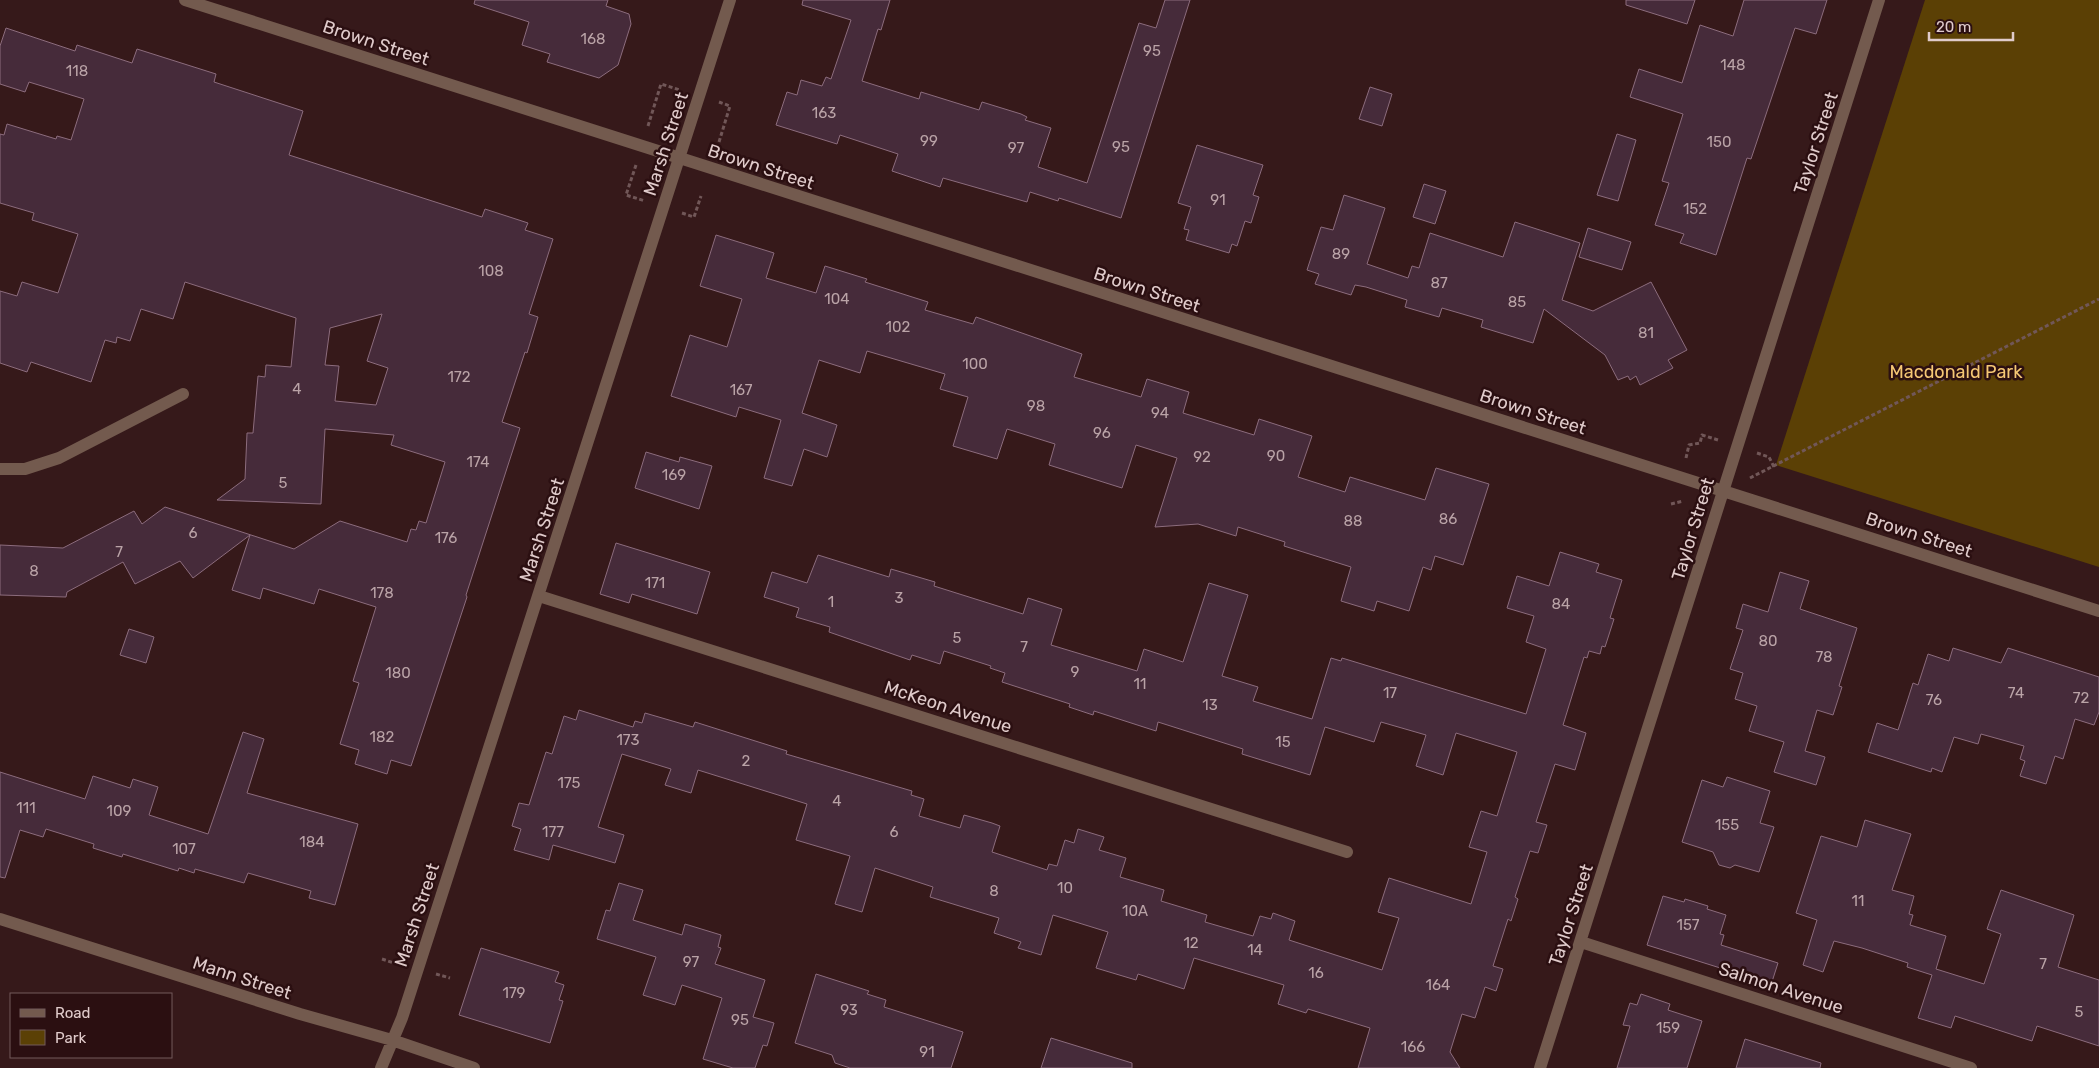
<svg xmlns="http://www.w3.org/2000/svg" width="2099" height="1068" font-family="Rubik,sans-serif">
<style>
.green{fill:#5b4005}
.building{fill:#462b3a;stroke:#8c6c7d;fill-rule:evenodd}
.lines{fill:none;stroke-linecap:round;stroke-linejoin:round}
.path{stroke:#715758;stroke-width:3;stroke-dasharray:4 2.5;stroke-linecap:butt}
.minor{stroke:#735a4e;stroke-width:12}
.labels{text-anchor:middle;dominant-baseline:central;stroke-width:5;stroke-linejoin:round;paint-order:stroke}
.number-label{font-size:15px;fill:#baa3a7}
.street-label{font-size:18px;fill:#e0cbcb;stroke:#2b0f11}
.park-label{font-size:18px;fill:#f5c774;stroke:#2b0f11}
</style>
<rect width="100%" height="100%" fill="#36191a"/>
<path class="green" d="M1925,0H2099V567L1776,465Z"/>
<path class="building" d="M475,0H608L606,6L629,14L631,24L618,65L599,78L547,62L550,54L522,45L529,22L474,4Z
M803,0H890L881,30L878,29L862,81L919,99L921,92L979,110L982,102L1021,114L1027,117L1025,120L1051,128L1038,167L1087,183L1139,23L1156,28L1165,0H1190L1121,218L1059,198L1058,201L1030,192L1027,202L943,178L940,187L892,171L898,154L840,135L837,144L776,125L787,92L797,95L801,80L822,86L826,77L831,79L851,20L802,5Z
M1626,0H1695L1687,24L1626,5Z
M1744,0H1827L1816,34L1795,28L1751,159L1747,158L1716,255L1680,243L1684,234L1655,225L1669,183L1662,181L1683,114L1630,97L1639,69L1682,83L1700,25L1733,36Z
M6,28L75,51L77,45L132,63L137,49L216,74L214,82L303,111L289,155L482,217L485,209L528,223L525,230L553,239L529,314L538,317L527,353L525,352L502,422L520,428L466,595L467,597L411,766L391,760L387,774L355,764L359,750L340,744L359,683L353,681L376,607L319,589L314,604L263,588L260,599L232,590L250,535L193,578L180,561L135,584L123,562L67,592L66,597L0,595V545L63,548L134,511L142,524L165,507L294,549L340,521L407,542L411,529L416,530L419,521L426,523L445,462L391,445L394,435L325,429L321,504L217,500L245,479L247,433H253L258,376L265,377L266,365L291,367L296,318L185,282L173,319L141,309L130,341L117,337L116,343L105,340L91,382L31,362L27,372L0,363V291L17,296L22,282L58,293L78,234L32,220L34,213L0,203V134L4,135L7,124L56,139L57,136L71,140L84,99L29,82L25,92L0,84V46ZM382,314L367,361L388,368L376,405L335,401L339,366L325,365L330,328Z
M1370,87L1392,94L1382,126L1359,119Z
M1617,134L1636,140L1618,201L1597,195Z
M1197,145L1263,165L1253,195L1259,197L1251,223L1245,221L1237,246L1232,244L1229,253L1186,240L1189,230L1184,229L1191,207L1178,203Z
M1424,184L1446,191L1435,224L1413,217Z
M1344,195L1385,208L1367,264L1408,278L1412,266L1419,268L1430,233L1503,257L1515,222L1580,243L1562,300L1593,311L1651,282L1687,350L1668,360L1673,368L1640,385L1636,376L1630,380L1628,376L1618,380L1605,355L1544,309L1533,343L1481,327L1483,320L1442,308L1439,317L1405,307L1407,300L1366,287L1355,285L1351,295L1315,284L1319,274L1307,270L1321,227L1333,230Z
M1588,228L1631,242L1622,270L1579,257Z
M716,235L774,253L766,278L816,293L825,266L867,279L865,282L928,302L925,310L973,324L976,317L1082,354L1074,377L1141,397L1147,379L1189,392L1183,413L1254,435L1259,419L1312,436L1298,477L1345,492L1350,477L1425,500L1436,468L1489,484L1463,565L1435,556L1431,570L1423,567L1409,611L1377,601L1374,611L1341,601L1351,567L1284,546L1285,542L1238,527L1236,536L1198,524L1155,527L1177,458L1136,445L1122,488L1049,465L1055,444L1007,429L997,459L953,446L968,397L940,389L945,374L867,351L860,373L819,360L802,413L837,425L827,457L804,449L792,486L764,478L781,420L739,407L736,417L671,396L690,335L727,347L742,299L700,286Z
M646,452L679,462L680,457L712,466L699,509L635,488Z
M616,543L710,572L697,614L632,594L629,603L600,594Z
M1560,552L1599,564L1596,572L1622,580L1610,618L1614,619L1605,647L1602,646L1600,654L1589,651L1587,658L1584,657L1563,725L1586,733L1575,770L1555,764L1536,822L1547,825L1538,853L1530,851L1515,897L1518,899L1511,921L1508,919L1493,966L1503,969L1496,991L1485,987L1475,1018L1462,1014L1450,1052L1460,1068H1358L1370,1028L1308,1009L1306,1013L1278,1004L1284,985L1194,958L1184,989L1138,974L1136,980L1096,968L1108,932L1053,915L1041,955L1018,948L1021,942L994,933L999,918L930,897L933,887L875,868L862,912L835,904L850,856L796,840L807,804L698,770L691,793L665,785L671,769L622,754L598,827L624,835L615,863L553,845L549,860L514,850L521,829L512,826L519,803L529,805L546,752L552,754L564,716L576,720L579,710L633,727L635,721L642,723L645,713L693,727L695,722L787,751L786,754L912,791L911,795L924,799L919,816L960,828L964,815L992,823L1000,826L992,852L1047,870L1049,864L1057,866L1065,840L1074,843L1078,829L1104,837L1099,850L1126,858L1120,877L1164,890L1161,901L1207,915L1205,922L1253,936L1260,916L1271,919L1273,913L1295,921L1289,940L1382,970L1399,918L1378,912L1389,878L1471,904L1487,852L1469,847L1481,811L1497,816L1517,752L1456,733L1443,775L1416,766L1426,735L1381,722L1374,742L1325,727L1310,775L1242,754L1243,749L1158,722L1156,731L1094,711L1093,715L1069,707L1070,704L1002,682L1005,673L990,668L991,666L944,651L940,664L912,655L910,660L829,632L830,627L796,617L799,608L764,597L772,572L807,583L818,555L889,577L891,569L935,582L934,586L1023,614L1028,598L1062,609L1051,645L1137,671L1144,649L1183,662L1209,583L1248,595L1222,676L1258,687L1253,701L1312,719L1331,658L1341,661L1342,658L1526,714L1546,649L1526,642L1534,616L1507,608L1517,576L1549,586Z
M1780,572L1809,581L1800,609L1857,628L1839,686L1842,687L1833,715L1817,710L1805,751L1825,757L1816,785L1774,772L1784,742L1749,731L1757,706L1735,699L1743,673L1730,669L1743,630L1736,628L1743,604L1768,612Z
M129,629L154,637L146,663L120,655Z
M1953,648L2001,663L2008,648L2099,677V712L2094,725L2075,719L2063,759L2055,756L2046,784L2020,776L2025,761L2020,759L2024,746L1981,734L1978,744L1954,737L1942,772L1932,768L1931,772L1868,752L1877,723L1898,730L1913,683L1918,685L1928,654L1949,661Z
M243,732L264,739L247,793L358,824L335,905L309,898L311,891L248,873L244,883L195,869L194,873L179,868L178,871L123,854L122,857L93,848L94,844L46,829L43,837L20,830L5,878L0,877V772L85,799L93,776L130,788L133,779L158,787L149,815L208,834Z
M1727,777L1770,791L1760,823L1774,827L1759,872L1735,865L1730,868L1719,865L1713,852L1682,842L1702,780L1723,787Z
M1865,820L1911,834L1892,890L1914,896L1909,914L1913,915L1910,925L1946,936L1936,969L1984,984L2001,934L1987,929L2001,890L2074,915L2058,967L2099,980V1046L2037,1026L2032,1041L1955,1016L1951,1028L1918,1018L1932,975L1907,967L1908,963L1862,948L1834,941L1823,972L1803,965L1817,920L1796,913L1821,836L1857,847Z
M619,883L643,890L633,920L682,935L685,924L721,935L718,947L721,948L715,964L765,980L753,1017L774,1023L767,1046L763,1045L755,1068H733L703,1059L722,998L682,985L675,1005L643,995L656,957L597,939L606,910L610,911Z
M1663,896L1684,902L1685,899L1708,906L1707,909L1726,915L1720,934L1724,935L1721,945L1778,963L1770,988L1748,981L1749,977L1647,945Z
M481,948L559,972L555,982L564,985L559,1000L563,1001L550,1043L459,1015Z
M816,974L869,991L867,994L886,1000L884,1007L963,1032L951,1068H850L835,1063L832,1055L795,1043Z
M1641,994L1670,1004L1668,1010L1702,1021L1687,1068H1617L1630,1026L1623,1025L1630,1003L1637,1005Z
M1051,1038L1132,1063V1068H1041Z
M1745,1039L1821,1063L1820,1068H1736Z"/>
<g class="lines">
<path class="path" d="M648,126L661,84L680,90
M719,142L730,106L719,102
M636,165L626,195L645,201
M682,213L694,217L701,196
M1757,453L1769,457L1774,467
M1686,458L1689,445L1700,443L1702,435L1718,440
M1750,478L2099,299
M1671,504L1683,501
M382,959L394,963
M436,974L450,978"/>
<path class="minor" d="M185,0L2099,611
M0,469H25L59,458L183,394
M539,596L1347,852
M0,919L300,1014L392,1040L474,1068
M1581,942L1971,1068
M381,1068L402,1018L730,0
M1540,1068L1879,0"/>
</g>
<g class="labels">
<g class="number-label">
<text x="593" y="39">168</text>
<text x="1152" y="51">95</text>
<text x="1733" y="65">148</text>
<text x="77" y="71">118</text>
<text x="824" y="113">163</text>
<text x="929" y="141">99</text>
<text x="1719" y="142">150</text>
<text x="1121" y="147">95</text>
<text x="1016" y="148">97</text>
<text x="1218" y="200">91</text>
<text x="1695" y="209">152</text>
<text x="1341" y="254">89</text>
<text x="491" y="271">108</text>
<text x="1439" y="283">87</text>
<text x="837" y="299">104</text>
<text x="1517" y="302">85</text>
<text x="898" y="327">102</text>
<text x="1646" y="333">81</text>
<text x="975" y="364">100</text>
<text x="459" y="377">172</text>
<text x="297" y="389">4</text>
<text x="741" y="390">167</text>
<text x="1036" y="406">98</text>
<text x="1160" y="413">94</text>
<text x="1102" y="433">96</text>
<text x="1276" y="456">90</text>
<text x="1202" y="457">92</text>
<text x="478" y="462">174</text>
<text x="674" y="475">169</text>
<text x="283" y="483">5</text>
<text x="1448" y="519">86</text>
<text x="1353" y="521">88</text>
<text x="193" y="533">6</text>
<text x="446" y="538">176</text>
<text x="119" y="552">7</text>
<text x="34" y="571">8</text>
<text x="655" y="583">171</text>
<text x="382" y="593">178</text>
<text x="899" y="598">3</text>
<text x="831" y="602">1</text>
<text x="1561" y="604">84</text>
<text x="957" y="638">5</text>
<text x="1768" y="641">80</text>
<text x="1024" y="647">7</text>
<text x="1824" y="657">78</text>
<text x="1075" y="672">9</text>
<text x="398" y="673">180</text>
<text x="1140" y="684">11</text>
<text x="1390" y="693">17</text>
<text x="2016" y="693">74</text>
<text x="2081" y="698">72</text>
<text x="1934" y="700">76</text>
<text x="1210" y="705">13</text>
<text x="382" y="737">182</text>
<text x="628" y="740">173</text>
<text x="1283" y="742">15</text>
<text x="746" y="761">2</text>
<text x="569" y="783">175</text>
<text x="837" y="801">4</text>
<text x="26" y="808">111</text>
<text x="119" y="811">109</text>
<text x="1727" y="825">155</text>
<text x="553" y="832">177</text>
<text x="894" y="832">6</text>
<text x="312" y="842">184</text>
<text x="184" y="849">107</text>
<text x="1065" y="888">10</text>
<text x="994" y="891">8</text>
<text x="1858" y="901">11</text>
<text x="1135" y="911">10A</text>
<text x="1688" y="925">157</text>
<text x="1191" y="943">12</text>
<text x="1255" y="950">14</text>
<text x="691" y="962">97</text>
<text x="2043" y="964">7</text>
<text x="1316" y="973">16</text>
<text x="1438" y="985">164</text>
<text x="514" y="993">179</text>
<text x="849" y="1010">93</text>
<text x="2079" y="1012">5</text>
<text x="740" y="1020">95</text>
<text x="1668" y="1028">159</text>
<text x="1413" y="1047">166</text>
<text x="927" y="1052">91</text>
</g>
<g class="street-label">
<text transform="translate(376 43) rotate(18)">Brown Street</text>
<text transform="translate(1816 143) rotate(-72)">Taylor Street</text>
<text transform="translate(666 144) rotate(-72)">Marsh Street</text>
<text transform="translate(761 167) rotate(18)">Brown Street</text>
<text transform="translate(1147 290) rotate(18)">Brown Street</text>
<text transform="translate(1533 412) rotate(18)">Brown Street</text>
<text transform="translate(1693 529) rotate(-73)">Taylor Street</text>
<text transform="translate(542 530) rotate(-72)">Marsh Street</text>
<text transform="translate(1919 535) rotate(18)">Brown Street</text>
<text transform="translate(948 707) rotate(18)">McKeon Avenue</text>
<text transform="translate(417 915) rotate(-72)">Marsh Street</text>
<text transform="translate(1571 915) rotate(-72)">Taylor Street</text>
<text transform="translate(242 978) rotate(18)">Mann Street</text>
<text transform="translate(1781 988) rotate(18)">Salmon Avenue</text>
</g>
<g class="park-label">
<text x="1956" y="372">Macdonald Park</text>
</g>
</g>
<rect x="10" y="993" width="162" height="65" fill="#2b0f11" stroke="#735a5b"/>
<rect x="20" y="1009" width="25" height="8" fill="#735a4e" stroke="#735a5b"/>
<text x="55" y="1018" font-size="15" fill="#e0cbcb">Road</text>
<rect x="20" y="1030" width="25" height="15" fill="#5b4005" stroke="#735a5b"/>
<text x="55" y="1043" font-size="15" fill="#e0cbcb">Park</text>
<path d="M1929 32v8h84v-8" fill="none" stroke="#e0cbcb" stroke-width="2.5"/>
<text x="1936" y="32" font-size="15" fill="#e0cbcb" stroke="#2b0f11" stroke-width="4" paint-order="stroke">20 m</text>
</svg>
